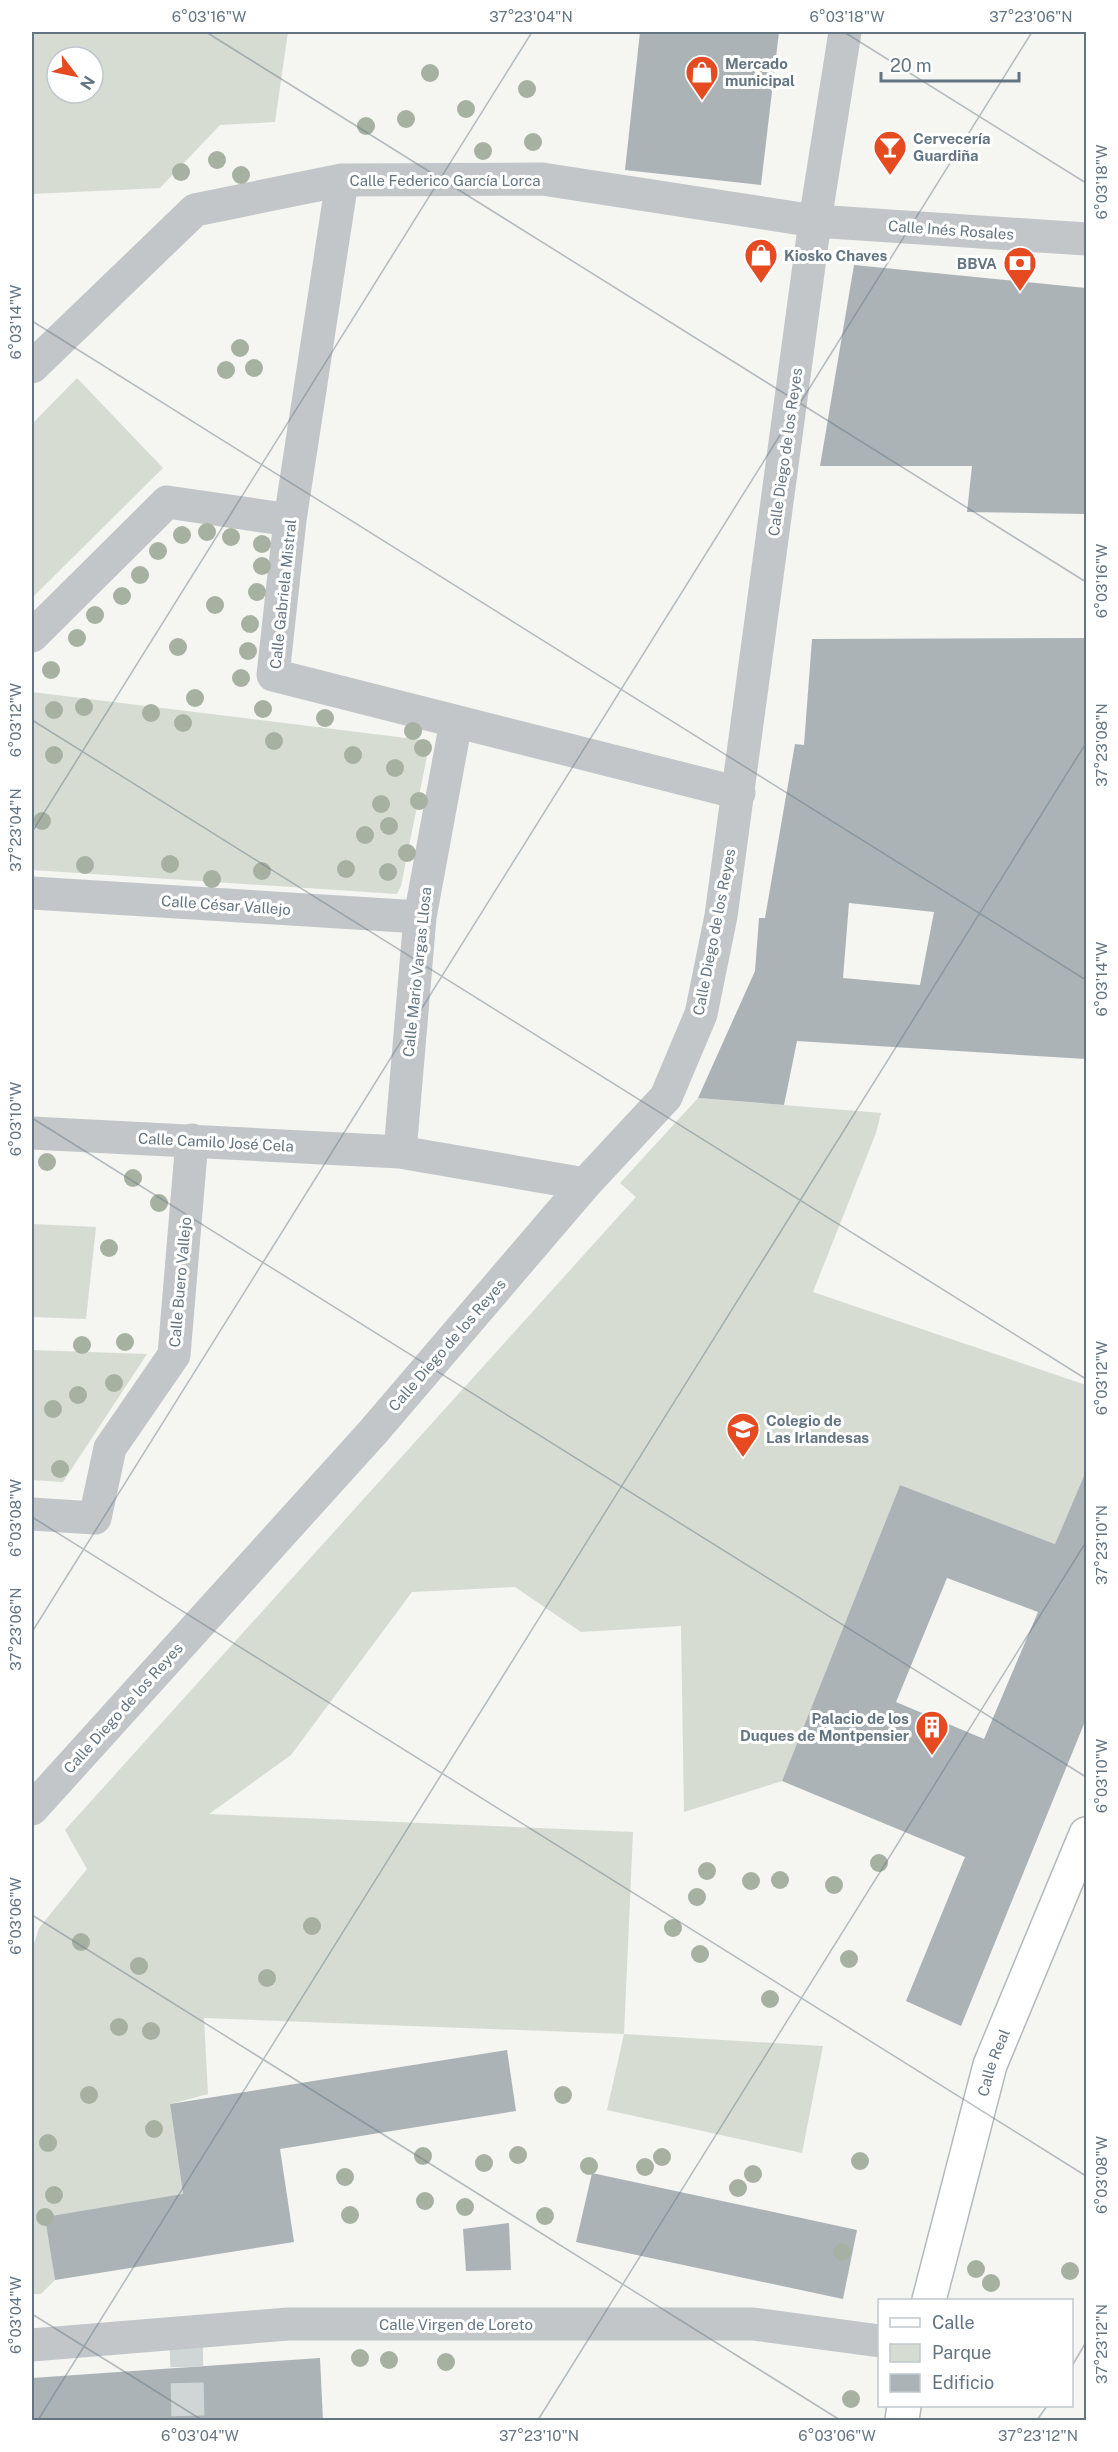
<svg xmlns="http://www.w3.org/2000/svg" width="1118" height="2452" font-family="'Public Sans',sans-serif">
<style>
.green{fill:#d6dcd2;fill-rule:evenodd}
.building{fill:#abb3b7;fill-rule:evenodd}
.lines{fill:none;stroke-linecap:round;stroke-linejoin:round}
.minor-tunnel{stroke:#d0d5d5;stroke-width:33;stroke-dasharray:33 16;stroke-linecap:butt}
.major-casing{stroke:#b5b9bd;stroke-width:36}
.minor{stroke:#c2c6c9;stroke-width:33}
.major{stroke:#fff;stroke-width:33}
.tree{fill:#a7b1a2}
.ticks{fill:none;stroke:#637582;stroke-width:1.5;stroke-opacity:0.45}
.labels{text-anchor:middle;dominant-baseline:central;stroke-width:6;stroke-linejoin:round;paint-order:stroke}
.poi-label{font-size:15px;font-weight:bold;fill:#637582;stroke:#fff;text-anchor:start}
.street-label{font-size:15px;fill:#637582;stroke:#fff}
.neatline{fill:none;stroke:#637582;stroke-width:2}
.ticks-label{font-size:15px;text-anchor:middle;fill:#637582}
</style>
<rect width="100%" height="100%" fill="#f5f5f1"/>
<path class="green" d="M32,32H288L275,122L220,125L160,188L32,194ZM57,57H93V93H57Z
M77,378L163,468L32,598V424Z
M32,692L430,741L401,886L397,894L32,870Z
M698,1098L881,1113L876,1133L813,1292L1086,1385V1471L1055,1544L900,1485L782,1781L684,1812L681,1626L581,1632L515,1587L412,1592L291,1755L209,1814L633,1832L624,2034L823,2046L802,2153L607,2110L624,2034L204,2018L208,2094L170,2104L183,2195L46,2217L55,2280L41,2294H32V1950L39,1928L87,1869L65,1830L636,1197L620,1183Z
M32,1224L96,1227L86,1319L32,1317Z
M32,1350L147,1354L63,1482L32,1480Z"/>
<path class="building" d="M640,32H779L761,185L625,170Z
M854,265L1086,288V514L967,512L972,466H820Z
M1086,638V1059L797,1041L784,1105L698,1098L755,971L759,918H765L795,744L804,745L812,639ZM849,903L934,912L920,985L843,978Z
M1086,1471V1719L961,2026L906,2001L965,1857L782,1781L900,1485L1055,1544ZM947,1578L1038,1612L984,1739L896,1702Z
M507,2050L516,2111L280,2149L294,2242L55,2280L45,2217L183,2194L170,2104Z
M592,2173L857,2230L843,2299L576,2242Z
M509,2223L511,2270L466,2271L463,2229Z
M320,2358L323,2421H32V2378Z"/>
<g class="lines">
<path class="minor-tunnel" d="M186,2334L188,2420"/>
<defs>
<g id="major">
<path id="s1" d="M929,2300L990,2065L1086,1834"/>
<path d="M902,2420L904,2406"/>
</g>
</defs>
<use href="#major" class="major-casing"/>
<path class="minor" d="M342,181L290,520L273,675L739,793
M32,367L195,210L342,180L542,179L815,221L1086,239
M32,636L167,502L290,520
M32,893L420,917
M32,1133L400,1152L585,1184
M400,1152L420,917L456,722
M32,1514L95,1518L110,1448L174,1355L192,1140
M32,1809L373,1432L585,1184L666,1097L701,1014L721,916L815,221L845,32
M32,2345L288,2324H753L880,2341"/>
<use href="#major" class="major"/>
</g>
<g class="tree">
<circle cx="430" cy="73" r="9"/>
<circle cx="527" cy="89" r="9"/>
<circle cx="466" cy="109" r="9"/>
<circle cx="406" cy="119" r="9"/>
<circle cx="366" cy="126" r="9"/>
<circle cx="533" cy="142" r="9"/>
<circle cx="483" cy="151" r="9"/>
<circle cx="217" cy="160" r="9"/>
<circle cx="181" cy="172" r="9"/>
<circle cx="241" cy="175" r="9"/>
<circle cx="240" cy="348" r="9"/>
<circle cx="254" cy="368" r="9"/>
<circle cx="226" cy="370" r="9"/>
<circle cx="207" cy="532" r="9"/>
<circle cx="182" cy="535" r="9"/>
<circle cx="231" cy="537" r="9"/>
<circle cx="262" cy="544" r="9"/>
<circle cx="158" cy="551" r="9"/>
<circle cx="262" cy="566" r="9"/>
<circle cx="140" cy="575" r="9"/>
<circle cx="257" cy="592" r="9"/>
<circle cx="122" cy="596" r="9"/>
<circle cx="215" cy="605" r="9"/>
<circle cx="95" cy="615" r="9"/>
<circle cx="250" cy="624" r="9"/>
<circle cx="77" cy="638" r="9"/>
<circle cx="178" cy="647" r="9"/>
<circle cx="248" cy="651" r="9"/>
<circle cx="51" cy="670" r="9"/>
<circle cx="241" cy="678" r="9"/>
<circle cx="195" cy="698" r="9"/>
<circle cx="84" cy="707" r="9"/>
<circle cx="263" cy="709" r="9"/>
<circle cx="54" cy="710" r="9"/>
<circle cx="151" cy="713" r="9"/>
<circle cx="325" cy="718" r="9"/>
<circle cx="183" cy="723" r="9"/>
<circle cx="413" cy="731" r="9"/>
<circle cx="274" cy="741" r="9"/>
<circle cx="423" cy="748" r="9"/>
<circle cx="54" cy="755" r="9"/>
<circle cx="353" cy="755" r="9"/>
<circle cx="395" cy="768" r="9"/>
<circle cx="419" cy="801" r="9"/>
<circle cx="381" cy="804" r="9"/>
<circle cx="42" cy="821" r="9"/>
<circle cx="389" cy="826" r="9"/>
<circle cx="365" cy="835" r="9"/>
<circle cx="407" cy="853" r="9"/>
<circle cx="170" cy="864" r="9"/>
<circle cx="85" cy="865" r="9"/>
<circle cx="346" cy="869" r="9"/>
<circle cx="262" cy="871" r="9"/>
<circle cx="388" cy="872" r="9"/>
<circle cx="212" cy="879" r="9"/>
<circle cx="47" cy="1162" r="9"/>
<circle cx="133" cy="1178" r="9"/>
<circle cx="159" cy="1203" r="9"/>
<circle cx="109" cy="1248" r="9"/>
<circle cx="125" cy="1342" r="9"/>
<circle cx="82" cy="1345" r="9"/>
<circle cx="114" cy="1383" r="9"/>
<circle cx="78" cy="1395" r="9"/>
<circle cx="53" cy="1409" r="9"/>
<circle cx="60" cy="1469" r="9"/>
<circle cx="879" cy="1863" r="9"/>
<circle cx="707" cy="1871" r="9"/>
<circle cx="780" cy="1880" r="9"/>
<circle cx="751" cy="1881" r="9"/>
<circle cx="834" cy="1885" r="9"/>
<circle cx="697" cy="1897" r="9"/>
<circle cx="312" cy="1926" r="9"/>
<circle cx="673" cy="1928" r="9"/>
<circle cx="81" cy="1942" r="9"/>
<circle cx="700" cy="1954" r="9"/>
<circle cx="849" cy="1959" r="9"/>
<circle cx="139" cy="1966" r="9"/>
<circle cx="267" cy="1978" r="9"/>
<circle cx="770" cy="1999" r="9"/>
<circle cx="119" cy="2027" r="9"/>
<circle cx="151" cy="2031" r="9"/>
<circle cx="89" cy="2095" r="9"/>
<circle cx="563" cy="2095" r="9"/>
<circle cx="154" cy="2129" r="9"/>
<circle cx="48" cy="2143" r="9"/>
<circle cx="518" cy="2155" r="9"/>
<circle cx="423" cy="2156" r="9"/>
<circle cx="662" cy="2157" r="9"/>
<circle cx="860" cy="2161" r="9"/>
<circle cx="484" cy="2163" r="9"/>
<circle cx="589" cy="2166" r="9"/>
<circle cx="645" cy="2167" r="9"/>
<circle cx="753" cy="2174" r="9"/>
<circle cx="345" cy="2177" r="9"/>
<circle cx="738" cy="2188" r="9"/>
<circle cx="54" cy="2195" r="9"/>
<circle cx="425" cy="2201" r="9"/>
<circle cx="465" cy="2207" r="9"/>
<circle cx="350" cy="2215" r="9"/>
<circle cx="545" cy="2216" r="9"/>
<circle cx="45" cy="2217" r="9"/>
<circle cx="842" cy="2252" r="9"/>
<circle cx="976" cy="2269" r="9"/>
<circle cx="1070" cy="2271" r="9"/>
<circle cx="991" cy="2283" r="9"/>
<circle cx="360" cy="2358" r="9"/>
<circle cx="389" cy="2360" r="9"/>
<circle cx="446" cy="2362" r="9"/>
<circle cx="851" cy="2399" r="9"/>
</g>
<path class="ticks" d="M206,32L1086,582M844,32L1086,183M32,33V32M32,321L1086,980M32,720L1086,1379M32,832L532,32M32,1118L1086,1777M32,1517L1086,2176M32,1632L1032,32M32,1915L840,2420M32,2314L202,2420M1072,2366L1086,2342M38,2420L1086,743M538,2420L1086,1542M1037,2420L1047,2406"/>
<defs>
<symbol id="shop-pin" viewBox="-11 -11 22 30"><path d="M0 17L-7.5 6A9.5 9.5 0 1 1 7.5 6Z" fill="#e54a20" stroke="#fff"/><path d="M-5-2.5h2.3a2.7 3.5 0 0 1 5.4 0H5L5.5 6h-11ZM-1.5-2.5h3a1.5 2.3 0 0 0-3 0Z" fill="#fff"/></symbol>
<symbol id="bar-pin" viewBox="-11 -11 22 30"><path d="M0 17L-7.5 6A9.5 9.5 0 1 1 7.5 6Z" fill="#e54a20" stroke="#fff"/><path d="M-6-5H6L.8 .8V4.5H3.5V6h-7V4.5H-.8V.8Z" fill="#fff"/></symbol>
<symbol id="bank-pin" viewBox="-11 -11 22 30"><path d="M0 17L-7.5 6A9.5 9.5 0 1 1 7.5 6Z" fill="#e54a20" stroke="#fff"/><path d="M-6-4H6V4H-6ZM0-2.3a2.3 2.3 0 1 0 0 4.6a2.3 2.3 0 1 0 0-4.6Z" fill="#fff"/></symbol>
<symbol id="school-pin" viewBox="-11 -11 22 30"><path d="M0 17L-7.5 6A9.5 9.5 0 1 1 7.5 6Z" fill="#e54a20" stroke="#fff"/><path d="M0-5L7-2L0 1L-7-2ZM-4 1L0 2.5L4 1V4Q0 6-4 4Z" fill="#fff"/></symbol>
<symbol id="building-pin" viewBox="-11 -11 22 30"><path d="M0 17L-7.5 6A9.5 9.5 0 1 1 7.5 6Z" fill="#e54a20" stroke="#fff"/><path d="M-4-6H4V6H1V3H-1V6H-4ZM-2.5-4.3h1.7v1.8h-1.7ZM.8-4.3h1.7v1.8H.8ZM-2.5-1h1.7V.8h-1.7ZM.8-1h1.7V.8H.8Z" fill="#fff"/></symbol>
</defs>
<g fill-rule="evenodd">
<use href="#shop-pin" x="683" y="53" width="38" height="52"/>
<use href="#bar-pin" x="871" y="128" width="38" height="52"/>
<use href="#shop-pin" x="742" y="236" width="38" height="52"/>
<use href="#bank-pin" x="1001" y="244" width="38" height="52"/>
<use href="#school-pin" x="724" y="1410" width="38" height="52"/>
<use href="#building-pin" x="913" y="1708" width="38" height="52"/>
</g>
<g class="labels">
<g class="poi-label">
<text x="725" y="63">Mercado<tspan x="725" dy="17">municipal</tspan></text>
<text x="913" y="138">Cervecería<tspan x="913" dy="17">Guardiña</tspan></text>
<text x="784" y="255">Kiosko Chaves</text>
<text x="997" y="263" text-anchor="end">BBVA</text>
<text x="766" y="1420">Colegio de<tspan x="766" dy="17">Las Irlandesas</tspan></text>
<text x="909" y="1718" text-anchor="end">Palacio de los<tspan x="909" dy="17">Duques de Montpensier</tspan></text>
</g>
<g class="street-label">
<text x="445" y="180">Calle Federico García Lorca</text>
<text transform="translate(951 230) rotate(4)">Calle Inés Rosales</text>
<text transform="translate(785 452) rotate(-82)">Calle Diego de los Reyes</text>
<text transform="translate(283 594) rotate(-84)">Calle Gabriela Mistral</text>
<text transform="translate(226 905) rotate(4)">Calle César Vallejo</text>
<text transform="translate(714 932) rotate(-79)">Calle Diego de los Reyes</text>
<text transform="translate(417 972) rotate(-84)">Calle Mario Vargas Llosa</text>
<text transform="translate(216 1142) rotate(3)">Calle Camilo José Cela</text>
<text transform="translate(180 1282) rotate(-85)">Calle Buero Vallejo</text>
<text transform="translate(447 1345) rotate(-49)">Calle Diego de los Reyes</text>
<text transform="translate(123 1708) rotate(-48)">Calle Diego de los Reyes</text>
<text stroke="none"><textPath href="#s1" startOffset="246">Calle Real</textPath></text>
<text x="456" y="2324">Calle Virgen de Loreto</text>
</g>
</g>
<rect width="1118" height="2452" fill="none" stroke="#ffffff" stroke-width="66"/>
<rect x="878" y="2299" width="195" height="108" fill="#ffffff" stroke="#c1c8cd" stroke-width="1.5"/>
<rect x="890" y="2318" width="30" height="9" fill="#ffffff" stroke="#c1c8cd" stroke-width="1.5"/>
<text x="932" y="2329" font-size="18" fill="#637582">Calle</text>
<rect x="890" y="2344" width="30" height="18" fill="#d6dcd2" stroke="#c1c8cd" stroke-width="1.5"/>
<text x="932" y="2359" font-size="18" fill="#637582">Parque</text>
<rect x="890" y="2374" width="30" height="18" fill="#abb3b7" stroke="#c1c8cd" stroke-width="1.5"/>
<text x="932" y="2389" font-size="18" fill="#637582">Edificio</text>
<g transform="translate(75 75) rotate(122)"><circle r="28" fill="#ffffff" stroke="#c1c8cd" stroke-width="1.5"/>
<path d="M0-4.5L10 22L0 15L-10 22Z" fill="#e54a20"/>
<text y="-9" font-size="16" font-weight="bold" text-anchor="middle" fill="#637582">N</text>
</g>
<path d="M881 72v9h138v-9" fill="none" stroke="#637582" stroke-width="3"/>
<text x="890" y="72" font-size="18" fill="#637582" stroke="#ffffff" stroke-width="4.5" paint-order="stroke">20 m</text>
<rect x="33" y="33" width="1052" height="2386" class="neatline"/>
<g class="ticks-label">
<text x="209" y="22">6°03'16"W</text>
<text x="531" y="22">37°23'04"N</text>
<text x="847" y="22">6°03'18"W</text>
<text x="1031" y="22">37°23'06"N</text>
<text transform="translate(1102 182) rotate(-90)" y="5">6°03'18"W</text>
<text transform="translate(16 322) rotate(-90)" y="5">6°03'14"W</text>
<text transform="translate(1102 581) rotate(-90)" y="5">6°03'16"W</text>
<text transform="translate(16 720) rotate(-90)" y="5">6°03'12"W</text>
<text transform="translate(1102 745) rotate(-90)" y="5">37°23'08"N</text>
<text transform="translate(16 830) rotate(-90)" y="5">37°23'04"N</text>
<text transform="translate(1102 979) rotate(-90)" y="5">6°03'14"W</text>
<text transform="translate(16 1119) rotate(-90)" y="5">6°03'10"W</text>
<text transform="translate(1102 1378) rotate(-90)" y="5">6°03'12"W</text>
<text transform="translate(16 1518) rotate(-90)" y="5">6°03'08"W</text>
<text transform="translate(1102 1545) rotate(-90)" y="5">37°23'10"N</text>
<text transform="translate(16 1629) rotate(-90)" y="5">37°23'06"N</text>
<text transform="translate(1102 1776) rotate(-90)" y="5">6°03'10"W</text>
<text transform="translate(16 1916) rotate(-90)" y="5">6°03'06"W</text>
<text transform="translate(1102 2175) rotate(-90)" y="5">6°03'08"W</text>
<text transform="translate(16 2315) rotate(-90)" y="5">6°03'04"W</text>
<text transform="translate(1102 2344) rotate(-90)" y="5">37°23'12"N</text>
<text x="200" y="2441">6°03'04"W</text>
<text x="539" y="2441">37°23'10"N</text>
<text x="837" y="2441">6°03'06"W</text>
<text x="1038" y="2441">37°23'12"N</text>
</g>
</svg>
